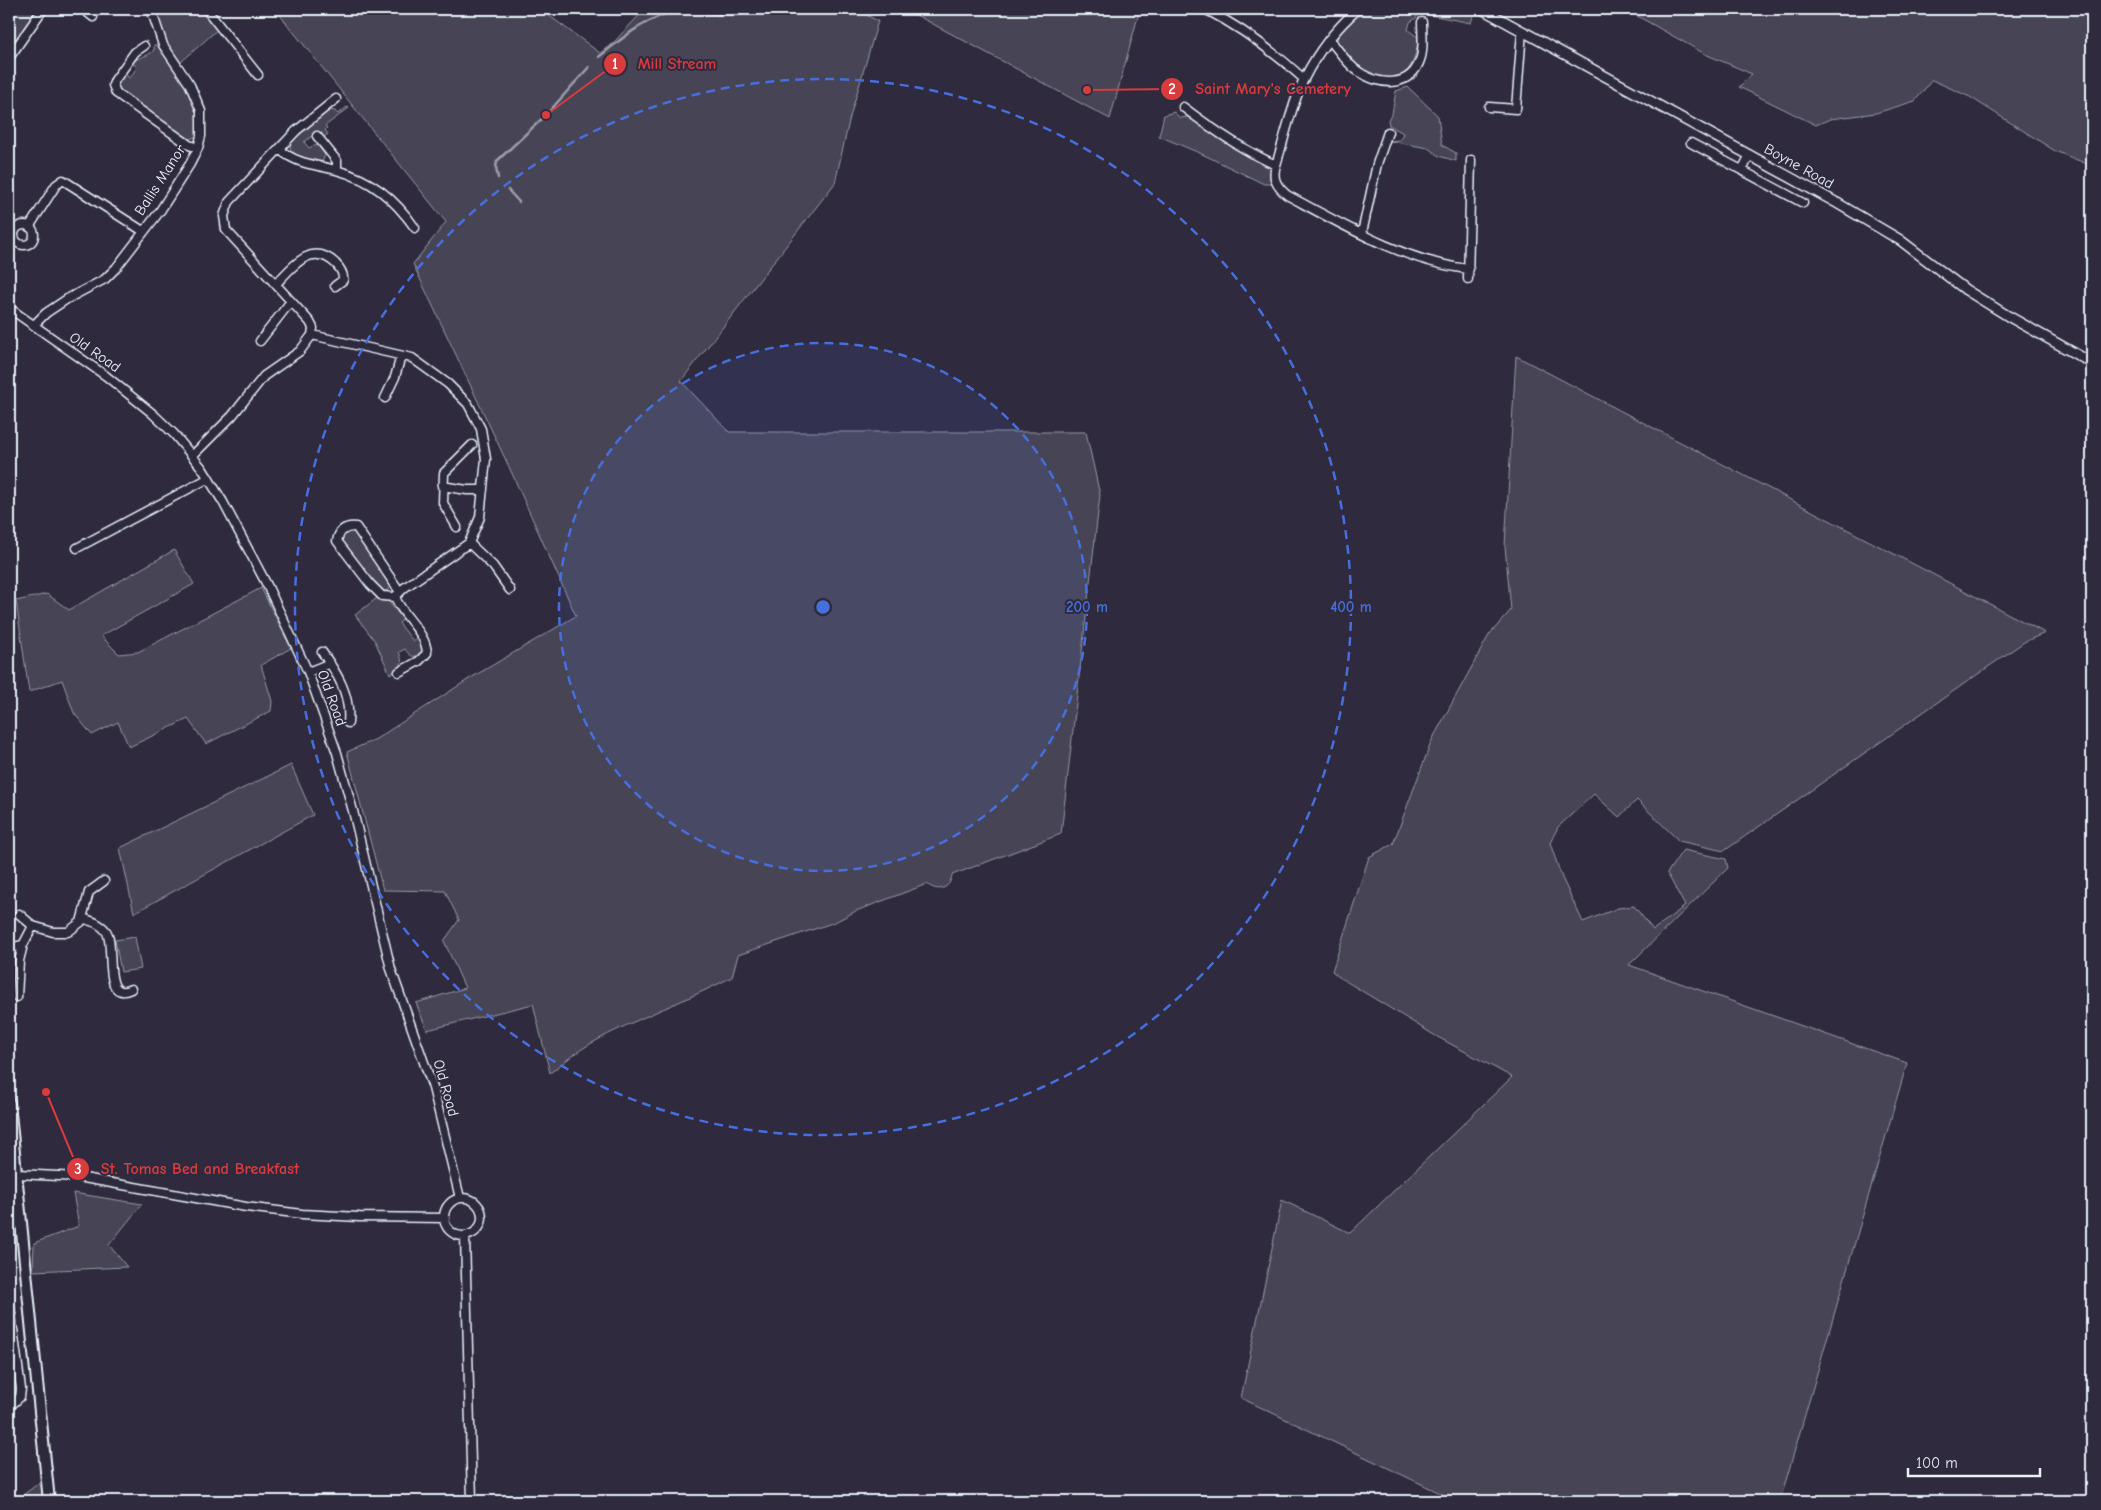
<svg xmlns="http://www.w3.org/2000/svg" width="2101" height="1510" font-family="'Comic Neue',sans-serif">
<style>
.green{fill:#464455;stroke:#979aa6}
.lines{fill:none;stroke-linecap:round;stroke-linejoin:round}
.stream{stroke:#9c9fab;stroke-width:2.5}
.minor-casing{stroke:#e8f1f8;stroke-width:11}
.tertiary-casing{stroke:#e8f1f8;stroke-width:12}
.secondary-casing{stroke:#e8f1f8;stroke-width:14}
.minor{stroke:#2f2a3d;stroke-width:8}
.tertiary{stroke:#2f2a3d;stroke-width:9}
.secondary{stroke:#2f2a3d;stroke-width:10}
.ring{fill:none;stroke:#466fde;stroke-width:2.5;stroke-dasharray:9 6}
.labels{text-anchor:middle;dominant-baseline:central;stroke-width:4;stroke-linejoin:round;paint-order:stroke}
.street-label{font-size:15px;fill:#e8f1f8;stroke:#2f2a3d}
.centre{fill:#466fde;stroke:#2f2a3d;stroke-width:2.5}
.ring-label{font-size:15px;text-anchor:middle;font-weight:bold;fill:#466fde;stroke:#2f2a3d;stroke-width:4;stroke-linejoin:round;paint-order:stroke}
.leader{fill:none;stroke:#d83c3d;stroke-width:2}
.callout-dot{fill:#d83c3d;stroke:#2f2a3d;stroke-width:2}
.mark-label{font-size:15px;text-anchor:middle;font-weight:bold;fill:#fff}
.callout-label{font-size:16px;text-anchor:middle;font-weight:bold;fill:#d83c3d;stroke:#2f2a3d;stroke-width:4;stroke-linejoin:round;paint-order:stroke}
</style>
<rect width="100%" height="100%" fill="#2f2a3d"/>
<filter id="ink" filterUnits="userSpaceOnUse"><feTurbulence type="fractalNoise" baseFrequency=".02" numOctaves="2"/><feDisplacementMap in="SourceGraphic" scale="10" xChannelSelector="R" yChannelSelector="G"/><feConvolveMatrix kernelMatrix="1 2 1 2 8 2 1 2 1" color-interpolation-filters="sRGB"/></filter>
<g filter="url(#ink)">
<path class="green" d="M9,9H37L14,41L9,37Z
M155,9H202L218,29L180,63L167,43Z
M275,9H540L600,53L614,42L645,9H855L878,21L850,117L835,183L681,381L729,432H1086L1100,495L1061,834L952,875C950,889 938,893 927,884L856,911L835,922L738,955L732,977C686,1001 636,1018 590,1044C576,1052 563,1063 550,1073L533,1004L427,1030L416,1003L465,988L444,941L459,920L445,891L383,890L347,752L376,739L469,679L576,616L510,469L413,264L446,222Z
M905,9H1140L1110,119Z
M1367,9H1468L1474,13L1471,23L1425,14L1418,15L1416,18L1410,22L1408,30L1419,38C1414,63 1409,84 1379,76C1371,74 1363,71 1357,66C1350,59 1344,49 1337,41L1338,35L1357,16Z
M1625,9H2092V166L2055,151L1970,97L1932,80L1915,101L1876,113L1830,119L1816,125L1739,87L1752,74L1705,54Z
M154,45H159L189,92L198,113L197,136L190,139L121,92L117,85L124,74L130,78L137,67L132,63C138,56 147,58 154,50Z
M1408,87L1438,116L1442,145L1456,153V161L1439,156L1428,148L1390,141L1400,140L1403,133L1389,125L1388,120L1392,114L1396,91Z
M347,107L349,108L325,126L327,128L325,130L328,134L324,137L319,131L304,142L309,148L315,145L318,146L325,155L323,160L320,162C307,160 284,159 292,141L329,110L335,111L338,114Z
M1174,112L1180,118L1189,117L1236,149L1273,167L1274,184H1264L1202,154L1159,136L1164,115Z
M1516,356L2045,633L2024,642L1724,851L1679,841L1637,800L1619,817L1594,794L1558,827L1550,843L1562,878L1583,922L1618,908L1634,906L1653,930L1685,906L1667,873L1683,850L1726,859L1728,868L1629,965L1907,1063L1780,1501H1457L1241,1398L1282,1200L1350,1233L1512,1077L1434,1035L1339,977L1332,971L1369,857L1393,844L1432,740L1489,635L1511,610L1505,546Z
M350,530L356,533L389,582L391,586L389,590L384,591L380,589L343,541L342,536Z
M174,550L194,584L101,636L119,654L138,652L261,588L291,648L261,665L272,701L271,711L206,744L188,719L129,747L118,722L92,735L74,713L62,680L29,692L16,601L47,594L69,610Z
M377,598L388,601L403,619L399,623L413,641L420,636L424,651C416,659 411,658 405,649L399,652C404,664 402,667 390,674L375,641L355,615Z
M291,765L313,815L134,913L120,848Z
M135,937L141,969L121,972L115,940Z
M73,1193L142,1204L109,1245L127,1267L33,1271L34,1243L79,1226Z
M43,1480L44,1501H15Z"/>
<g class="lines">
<path class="stream" d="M683,11C711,14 744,18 771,9
M599,57C622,38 648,16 678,11
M498,178L496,168L497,161L546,115L589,67
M508,190L519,202"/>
<defs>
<path id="minor" d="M83,9L93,17
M206,9L258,75
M1205,9C1242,28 1273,51 1304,79
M1358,9C1336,28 1317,53 1304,79C1291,106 1285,137 1276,165C1272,178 1276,186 1287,195C1341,224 1407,263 1469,269
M1329,39C1337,48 1345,61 1355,69C1377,86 1412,90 1421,57C1424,46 1422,33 1422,22
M144,46L135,52L115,80L113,85L116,93L189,145L198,148
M9,58L43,9
M1183,107C1212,129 1242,150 1276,165
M1489,107L1516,109L1522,31
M317,136L337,161V170
M1691,143L1803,203
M279,149C298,165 314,164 336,170C371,179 395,199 415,228
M1742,170L1750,155
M14 235a10 10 0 1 1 20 0a10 10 0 1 1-20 0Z
M29,227L56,185L63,180L143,231
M1362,233L1377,164L1388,132
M1468,279L1471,160
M276,284C292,267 311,241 335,263C340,268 344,273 343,280L335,286
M9,308L106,376L152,413L174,434L202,468L223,502L267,585L308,672L337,753L353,811L391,969L433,1088L460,1198
M33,326L46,313L67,299L105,279L116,268L160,211L190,164L198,148L201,136V111L190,85L163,45L151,9
M312,335L412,358L448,384L468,404L481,429L486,459L480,517L469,543L404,588L395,597C403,617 426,632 427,653L419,661L399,672
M260,341L291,301
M385,398L395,377L401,356
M193,455L232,416L264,376L300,351L312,335L313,328L310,322L226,230L224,216L229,202L296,131L336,99
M442,486L467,490H483
M457,527L443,503L444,473L472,445
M469,543L493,566L510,590
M77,548L209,478
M395,597L382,596L370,584L337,541C339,531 345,526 356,527L400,592
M322,652C337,673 351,695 348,723
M308,672L330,663
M19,914L33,926L53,932H68L81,922L89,892L104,881
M82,918C91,921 100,923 106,931C116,944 101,1003 131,989
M9,948L23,945L33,926
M17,997L19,961L23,945
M17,1174L78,1177L246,1207L302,1214L359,1217L445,1218
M444 1217a19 19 0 1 1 38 0a19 19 0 1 1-38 0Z
M465,1236L472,1501
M9,1299L21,1389L20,1397L9,1407"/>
<path id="tertiary" d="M1482,9L1837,203L1900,240L1966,290L2008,316L2092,363"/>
<path id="secondary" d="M9,1103L49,1501"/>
</defs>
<use href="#minor" class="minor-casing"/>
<use href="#tertiary" class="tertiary-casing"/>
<use href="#secondary" class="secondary-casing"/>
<use href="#minor" class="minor"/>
<use href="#tertiary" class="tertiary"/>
<use href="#secondary" class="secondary"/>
</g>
</g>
<circle cx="823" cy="607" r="264" fill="#466fde" fill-opacity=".12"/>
<g class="ring">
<circle cx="823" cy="607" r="264"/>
<circle cx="823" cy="607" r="528"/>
</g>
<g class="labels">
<g class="street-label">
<text transform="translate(1799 166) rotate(29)">Boyne Road</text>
<text transform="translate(160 180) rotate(-57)">Ballis Manor</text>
<text transform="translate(95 352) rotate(35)">Old Road</text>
<text transform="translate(332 698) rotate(70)">Old Road</text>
<text transform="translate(446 1088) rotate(74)">Old Road</text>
</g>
</g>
<circle cx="823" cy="607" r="8" class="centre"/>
<g class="ring-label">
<text x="1087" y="612">200 m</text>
<text x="1351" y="612">400 m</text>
</g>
<path class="leader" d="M546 115L615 64M1087 90L1172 89M46 1092L78 1169"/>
<g class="callout-dot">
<circle cx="546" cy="115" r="5"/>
<circle cx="1087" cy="90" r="5"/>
<circle cx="46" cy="1092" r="5"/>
<circle cx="615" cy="64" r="12"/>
<circle cx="1172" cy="89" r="12"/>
<circle cx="78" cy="1169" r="12"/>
</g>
<g class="mark-label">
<text x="615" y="69">1</text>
<text x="1172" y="94">2</text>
<text x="78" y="1174">3</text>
</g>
<g class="callout-label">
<text x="677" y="69">Mill Stream</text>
<text x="1273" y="94">Saint Mary's Cemetery</text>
<text x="200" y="1174">St. Tomas Bed and Breakfast</text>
</g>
<rect width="2101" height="1510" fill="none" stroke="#2f2a3d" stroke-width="30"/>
<rect x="15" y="15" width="2071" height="1480" fill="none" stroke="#e8f1f8" stroke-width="2" filter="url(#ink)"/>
<path d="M1908 1468v8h132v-8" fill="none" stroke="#e8f1f8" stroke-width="2.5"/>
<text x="1916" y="1468" font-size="15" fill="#e8f1f8" stroke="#2f2a3d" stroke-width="4" paint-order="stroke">100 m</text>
</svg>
